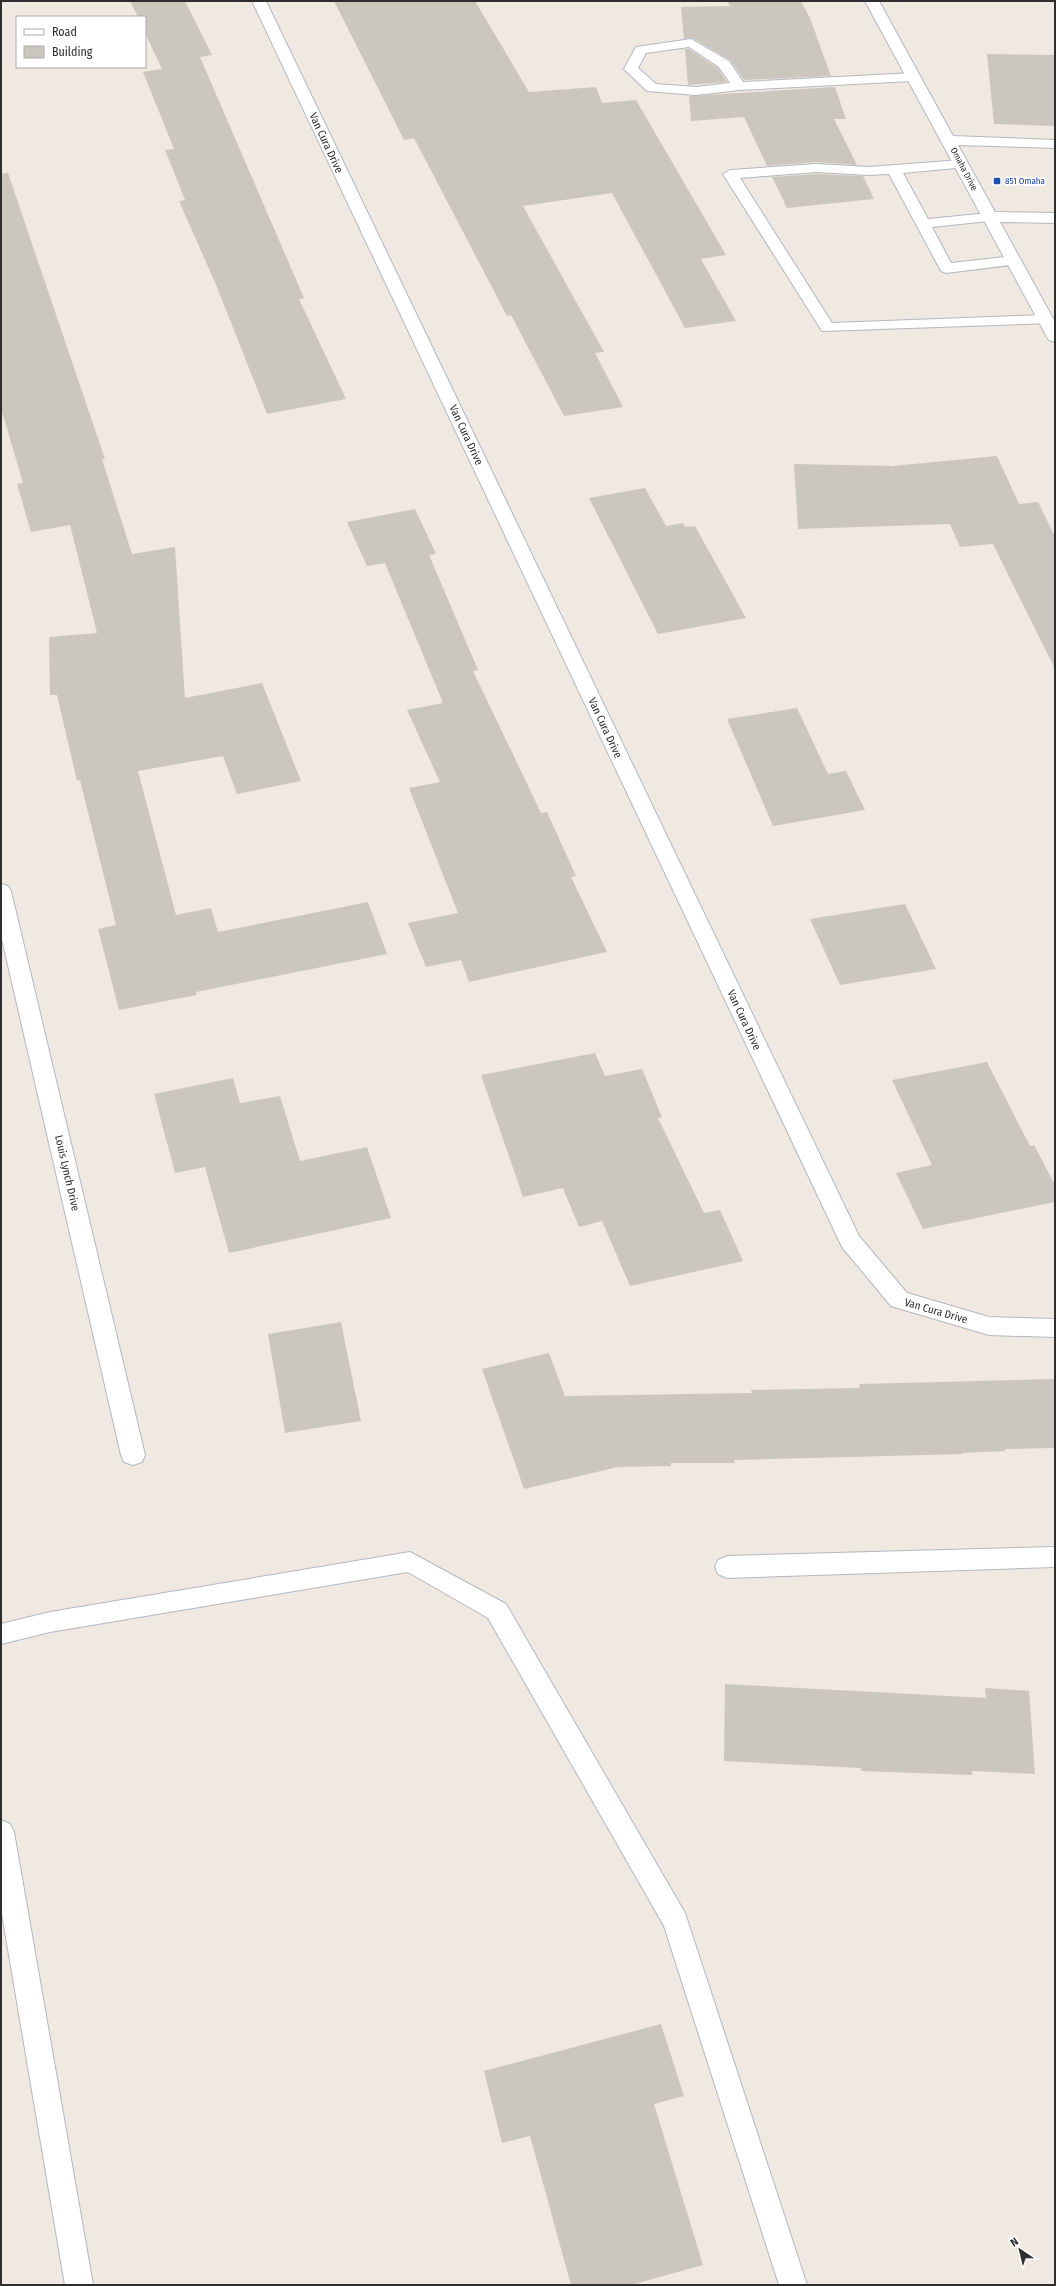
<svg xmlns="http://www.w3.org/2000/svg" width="1056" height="2286" font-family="'Fira Sans Condensed',sans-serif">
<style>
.building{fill:#cbc7bf}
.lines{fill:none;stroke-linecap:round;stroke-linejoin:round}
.service-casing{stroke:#b4b7c1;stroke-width:2}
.minor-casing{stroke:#b4b7c1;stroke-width:2}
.service{fill:#fff;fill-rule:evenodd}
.minor{fill:#fff;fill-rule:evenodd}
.transit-dot{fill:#1a4fb4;stroke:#fff;stroke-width:1.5}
.labels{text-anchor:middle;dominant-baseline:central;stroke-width:3.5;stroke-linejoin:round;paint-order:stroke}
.far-street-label{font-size:9px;fill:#2e2e2e;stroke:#fff}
.far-transit-label{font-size:9px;fill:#164399;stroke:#fff;text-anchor:start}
.street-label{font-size:11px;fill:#2e2e2e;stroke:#fff}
</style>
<rect width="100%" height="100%" fill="#efe9e1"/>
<path class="building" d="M130,1H185L212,55L200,57L304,298L299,299L346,399L267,414L217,287L179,201L185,200L165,150L174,149L143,72L162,69L145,33V17H138Z
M334,1H475L529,92L596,87L602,103L636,100L726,255L701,259L736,321L685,328L612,193L523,206L604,352L595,353L623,407L564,416L511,315L507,316L414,138L404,140Z
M727,1H801L810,18L831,76L744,80L730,60L692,38L684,39L681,7L730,6Z
M685,49H689L718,68L727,82L688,85Z
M987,54L1055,55V126L994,124Z
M835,87L846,119H834L857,165L816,162L767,166L744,117L691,121L689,96Z
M8,173L105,459H102L132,554L175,547L185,698L262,683L301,781L237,794L223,756L138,771L176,915L211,908L218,932L368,902L387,954L196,992L197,995L119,1010L98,929L116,925L80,780L77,781L57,695H50L49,637L97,633L70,525L31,532L17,484L23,483L1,408V174Z
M816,174L863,176L874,199L787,208L772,177Z
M997,456L1019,504L1038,502L1055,537V669L993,544L960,547L950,524L798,529L794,464L892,466Z
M645,488L666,526L683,523L685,527L695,526L746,618L658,634L589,498Z
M415,509L436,554L429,555L478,670L473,671L541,813L547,812L576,876L571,877L607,952L469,982L461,960L426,967L408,923L458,913L409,788L440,782L407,710L443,703L385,563L367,566L347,522Z
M797,708L828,774L846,771L865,810L773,826L727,719Z
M905,904L936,969L840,985L810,919Z
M595,1053L605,1076L642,1069L662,1117L658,1118L704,1213L720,1210L743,1261L630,1286L602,1221L579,1227L563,1188L523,1197L481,1075Z
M987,1062L1030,1146L1034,1145L1055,1185V1202L923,1229L896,1173L932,1165L892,1080Z
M233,1078L240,1103L280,1096L300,1161L367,1147L391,1218L229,1253L205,1167L175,1173L154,1094Z
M341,1322L361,1421L285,1433L268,1334Z
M549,1353L565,1396L752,1393L751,1390L860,1388L859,1384L1055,1379V1448L1005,1449V1451L962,1453V1454L734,1460L735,1463H671V1466L618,1467L524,1489L482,1369Z
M725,1684L986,1698L985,1688L1029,1691L1035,1774L972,1771V1775L861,1771V1768L724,1761Z
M661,2024L684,2096L654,2104L703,2265L631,2285H571L530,2136L502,2143L484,2071Z"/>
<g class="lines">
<defs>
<path id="service" d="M691,39L729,61L743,82L913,73L920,77L913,81L739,90L696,95L647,91L624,69L636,47ZM689,47L719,67L730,83L696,87L656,84L638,68L646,53Z
M961,160L968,164L966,167L903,173L928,219L989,213L996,217L989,221L932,227L951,263L1014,256L1019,258L1022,261L1019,264L946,273L941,271L889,174L869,175L816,172L740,178L832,323L1046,315L1051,317L1054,320L1051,323L822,331L723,174L730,170L816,164L869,167Z
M410,1552L506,1604L685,1913L807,2285H779L664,1926L488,1618L408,1572L50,1632L1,1644V1624L50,1612Z
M1,1820L10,1824L14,1832L93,2285H65L1,1908Z"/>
<path id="minor" d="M252,1H266L859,1236L907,1293L989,1317L1055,1319V1337L989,1335L891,1306L842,1247Z
M865,1H879L953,136L1055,140V148L958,145L995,212L1055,213V223L1000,222L1055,322V342L1049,340L1047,337Z
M1,884L8,886L11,891L145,1455L142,1462L133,1465L124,1462L121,1455L1,935Z
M1055,1547V1567L727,1578L718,1574L715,1567L718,1560L727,1556Z"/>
</defs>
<use href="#service" class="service-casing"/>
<use href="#minor" class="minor-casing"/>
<use href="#service" class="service"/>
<use href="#minor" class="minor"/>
</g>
<rect class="transit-dot" x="993" y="177" width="8" height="8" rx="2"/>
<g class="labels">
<g class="far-street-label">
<text transform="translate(964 169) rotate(62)">Omaha Drive</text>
</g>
<g class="far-transit-label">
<text x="1005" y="181">851 Omaha</text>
</g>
<g class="street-label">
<text transform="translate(326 143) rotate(65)">Van Cura Drive</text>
<text transform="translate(466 435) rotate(65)">Van Cura Drive</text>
<text transform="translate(605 728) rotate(65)">Van Cura Drive</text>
<text transform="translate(744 1020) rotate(65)">Van Cura Drive</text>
<text transform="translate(67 1173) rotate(77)">Louis Lynch Drive</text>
<text transform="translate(936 1311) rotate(16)">Van Cura Drive</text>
</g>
</g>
<rect width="1056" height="2286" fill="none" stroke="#2e2e2e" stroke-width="4"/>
<rect x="16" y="16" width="130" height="52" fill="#ffffff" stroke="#ababab"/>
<rect x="24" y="29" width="20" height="6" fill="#ffffff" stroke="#ababab"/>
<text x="52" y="36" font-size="12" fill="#2e2e2e">Road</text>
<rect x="24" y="46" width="20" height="12" fill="#cbc7bf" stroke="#ababab"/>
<text x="52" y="56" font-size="12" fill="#2e2e2e">Building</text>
<g transform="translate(1020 2250) rotate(325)" stroke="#ffffff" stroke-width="3" paint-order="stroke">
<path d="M0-3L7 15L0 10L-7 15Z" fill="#2e2e2e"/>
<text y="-6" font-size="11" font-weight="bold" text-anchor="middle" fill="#2e2e2e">N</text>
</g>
</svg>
